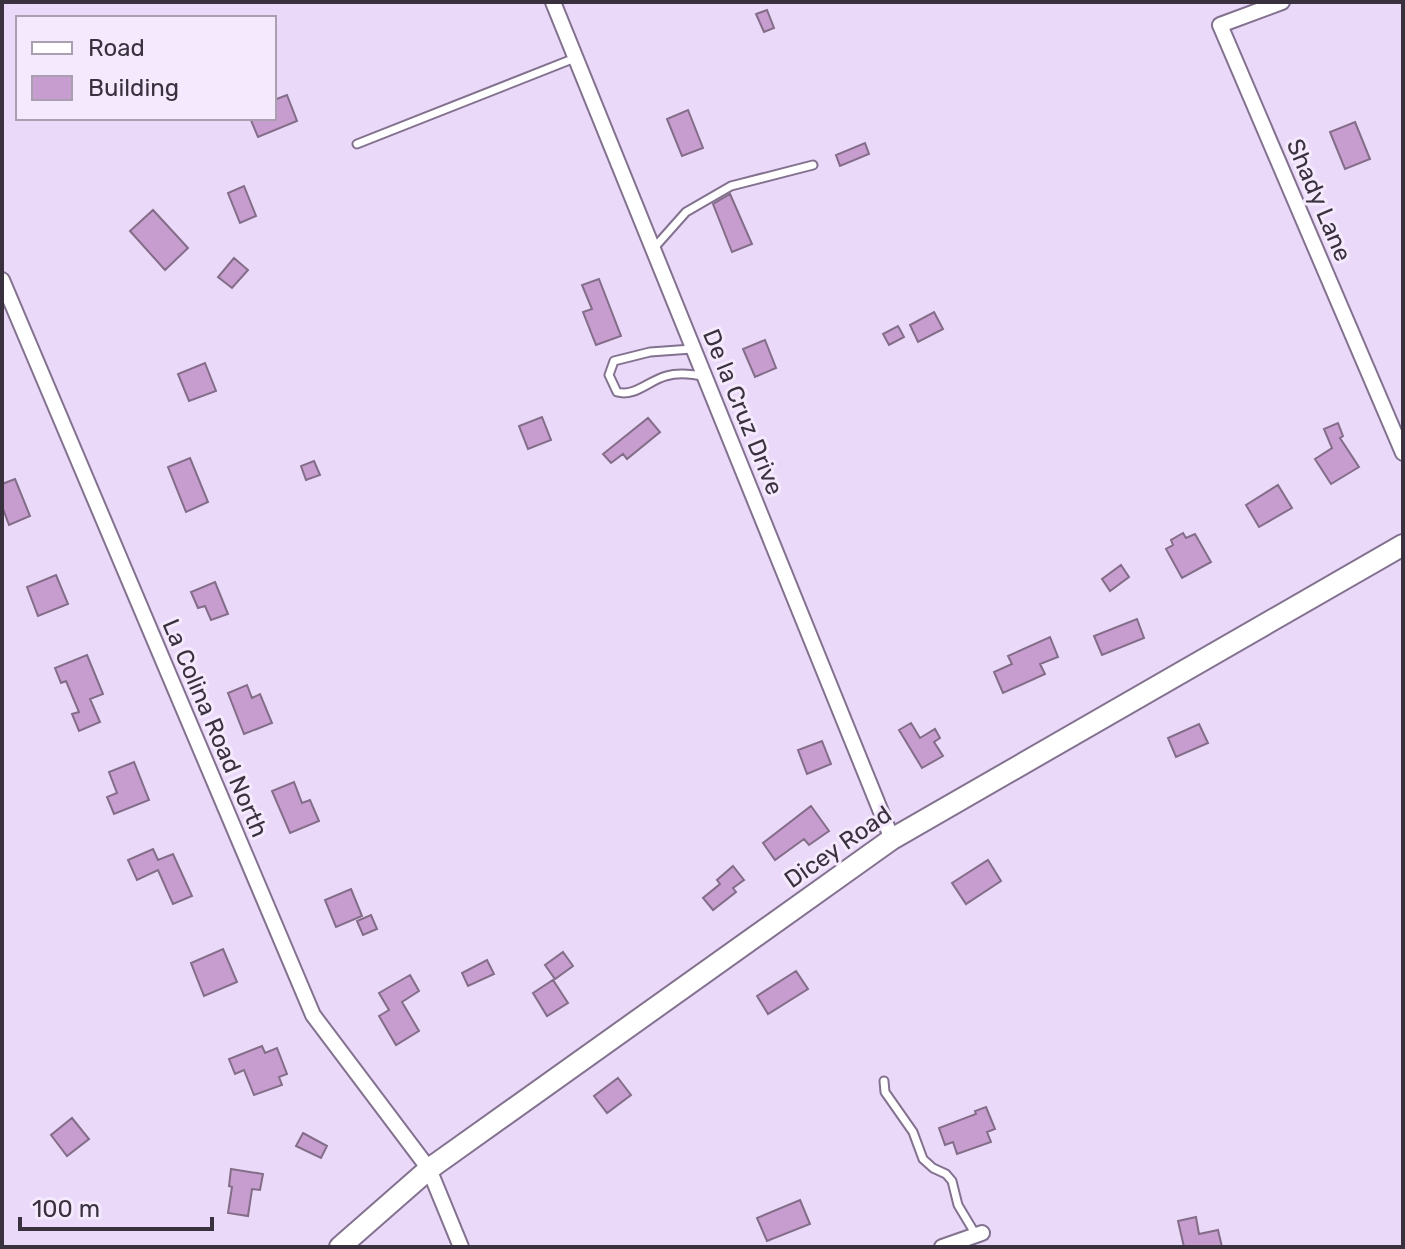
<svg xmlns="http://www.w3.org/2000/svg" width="1405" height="1249" font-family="Rubik,sans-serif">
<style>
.building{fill:#c69dce;stroke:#836d88;stroke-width:2}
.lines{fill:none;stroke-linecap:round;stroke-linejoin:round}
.lane-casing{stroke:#83728f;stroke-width:11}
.street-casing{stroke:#83728f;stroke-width:18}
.secondary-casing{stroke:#83728f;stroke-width:24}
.lane{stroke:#fff;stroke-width:7}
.street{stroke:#fff;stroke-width:14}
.secondary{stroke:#fff;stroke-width:20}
.labels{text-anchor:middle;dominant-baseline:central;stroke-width:6;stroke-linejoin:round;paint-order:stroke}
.street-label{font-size:24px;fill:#39313e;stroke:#f4e9fd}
</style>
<rect width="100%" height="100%" fill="#ebd9f9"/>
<path class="building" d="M767,10L774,28L764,32L756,14Z
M287,95L297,121L258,137L250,118H274V100Z
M688,110L703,148L682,156L667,119Z
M1355,122L1370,159L1345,169L1330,132Z
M865,143L869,154L840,166L836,155Z
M244,186L256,216L240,223L228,193Z
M730,194L752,244L732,252L713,204Z
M153,210L188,248L165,270L130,231Z
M234,258L248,270L232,288L218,277Z
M599,279L621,336L596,345L583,312L592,309L582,285Z
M934,312L943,329L918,342L910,325Z
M898,326L904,337L889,345L883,334Z
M765,340L776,368L755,377L743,349Z
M205,363L216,391L189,401L178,374Z
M542,417L551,440L528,449L519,426Z
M648,418L660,432L627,459L623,454L611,463L603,454Z
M1338,423L1343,436L1340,438L1359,467L1331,484L1315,459L1332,448L1324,429Z
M190,458L208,502L186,512L168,467Z
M314,461L320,475L306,480L301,466Z
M15,479L30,516L9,525L2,506V484Z
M1278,485L1292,508L1259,527L1246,505Z
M1183,533L1186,538L1195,534L1211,562L1182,578L1166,549L1173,545L1171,540Z
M1121,565L1129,577L1110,591L1102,579Z
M56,575L68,604L38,616L27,587Z
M215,582L228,614L211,620L205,606L198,608L191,592Z
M1137,619L1144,638L1102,655L1094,636Z
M1050,637L1058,657L1040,664L1045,674L1003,693L994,672L1012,664L1008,656Z
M87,655L103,694L90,699L100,722L79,731L72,714L79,712L66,681L61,683L55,668Z
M247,685L252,698L260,694L272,723L244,734L228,693Z
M911,723L920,738L935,729L940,738L934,742L943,756L922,768L899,730Z
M1199,724L1208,743L1176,757L1168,738Z
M822,741L831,764L807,774L798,750Z
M134,762L149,800L114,814L107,797L117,793L109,772Z
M294,782L302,803L310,800L319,821L290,833L272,791Z
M811,806L829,831L809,845L804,839L775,860L763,843Z
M153,849L158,860L173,854L192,896L173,904L158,870L137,880L128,860Z
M988,860L1001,881L966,904L952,883Z
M733,866L744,880L733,888L736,892L713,910L703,898L720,884L717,880Z
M351,889L362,916L336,927L325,900Z
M371,915L377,929L363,935L357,921Z
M223,949L237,982L204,996L191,963Z
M563,952L573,966L555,979L545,965Z
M487,960L494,974L468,986L462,973Z
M796,971L808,989L768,1014L757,996Z
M410,975L419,991L402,1002L419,1031L396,1045L379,1016L389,1010L379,993Z
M553,980L568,1003L547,1016L533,993Z
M262,1046L265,1053L277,1048L287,1074L279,1077L282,1085L254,1095L244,1070L235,1074L229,1059Z
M618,1078L631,1095L607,1113L594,1096Z
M986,1107L995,1129L987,1132L991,1142L957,1154L953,1142L945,1145L939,1128L976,1114L975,1111Z
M72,1118L89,1139L67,1156L51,1135Z
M303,1133L327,1146L321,1158L296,1146Z
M231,1169L263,1174L260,1190L252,1189L248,1216L228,1213L232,1187L229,1186Z
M800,1200L810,1224L767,1241L757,1218Z
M1196,1217L1199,1234L1218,1230L1222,1247H1184L1178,1221Z"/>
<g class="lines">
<defs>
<path id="lane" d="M357,144L575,58
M654,248L686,212L731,186L813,165
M692,349L650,352L614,361L609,375L617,392C635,397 648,381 666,376C679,372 693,374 706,377
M884,1081L885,1092L913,1132L923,1159L933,1168L946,1174L952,1181L958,1205L976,1235"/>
<path id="street" d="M553,2L892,839
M1282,2L1220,25L1403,453
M2,280L313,1015L429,1169L461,1247
M942,1247L982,1233"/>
<path id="secondary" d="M340,1247L429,1169L892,839L1403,545"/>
</defs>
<use href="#lane" class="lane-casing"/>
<use href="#street" class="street-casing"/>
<use href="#secondary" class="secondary-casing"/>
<use href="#lane" class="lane"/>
<use href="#street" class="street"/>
<use href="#secondary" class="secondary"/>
</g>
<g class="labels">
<g class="street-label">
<text transform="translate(1319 200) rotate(67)">Shady Lane</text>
<text transform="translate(743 412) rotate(68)">De la Cruz Drive</text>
<text transform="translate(215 728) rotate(67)">La Colina Road North</text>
<text transform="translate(838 847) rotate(-35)">Dicey Road</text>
</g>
</g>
<rect width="1405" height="1249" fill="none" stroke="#39313e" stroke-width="8"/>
<rect x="16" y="16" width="260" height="104" fill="#f4e9fd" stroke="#a99fb1" stroke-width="2"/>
<rect x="32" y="42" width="40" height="12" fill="#ffffff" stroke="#a99fb1" stroke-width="2"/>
<text x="88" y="56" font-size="24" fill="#39313e">Road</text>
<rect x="32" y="76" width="40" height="24" fill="#c69dce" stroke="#a99fb1" stroke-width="2"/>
<text x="88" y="96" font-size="24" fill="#39313e">Building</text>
<path d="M20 1217v12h192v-12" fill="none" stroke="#39313e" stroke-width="4"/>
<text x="32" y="1217" font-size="24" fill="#39313e" stroke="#f4e9fd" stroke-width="6" paint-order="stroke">100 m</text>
</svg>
